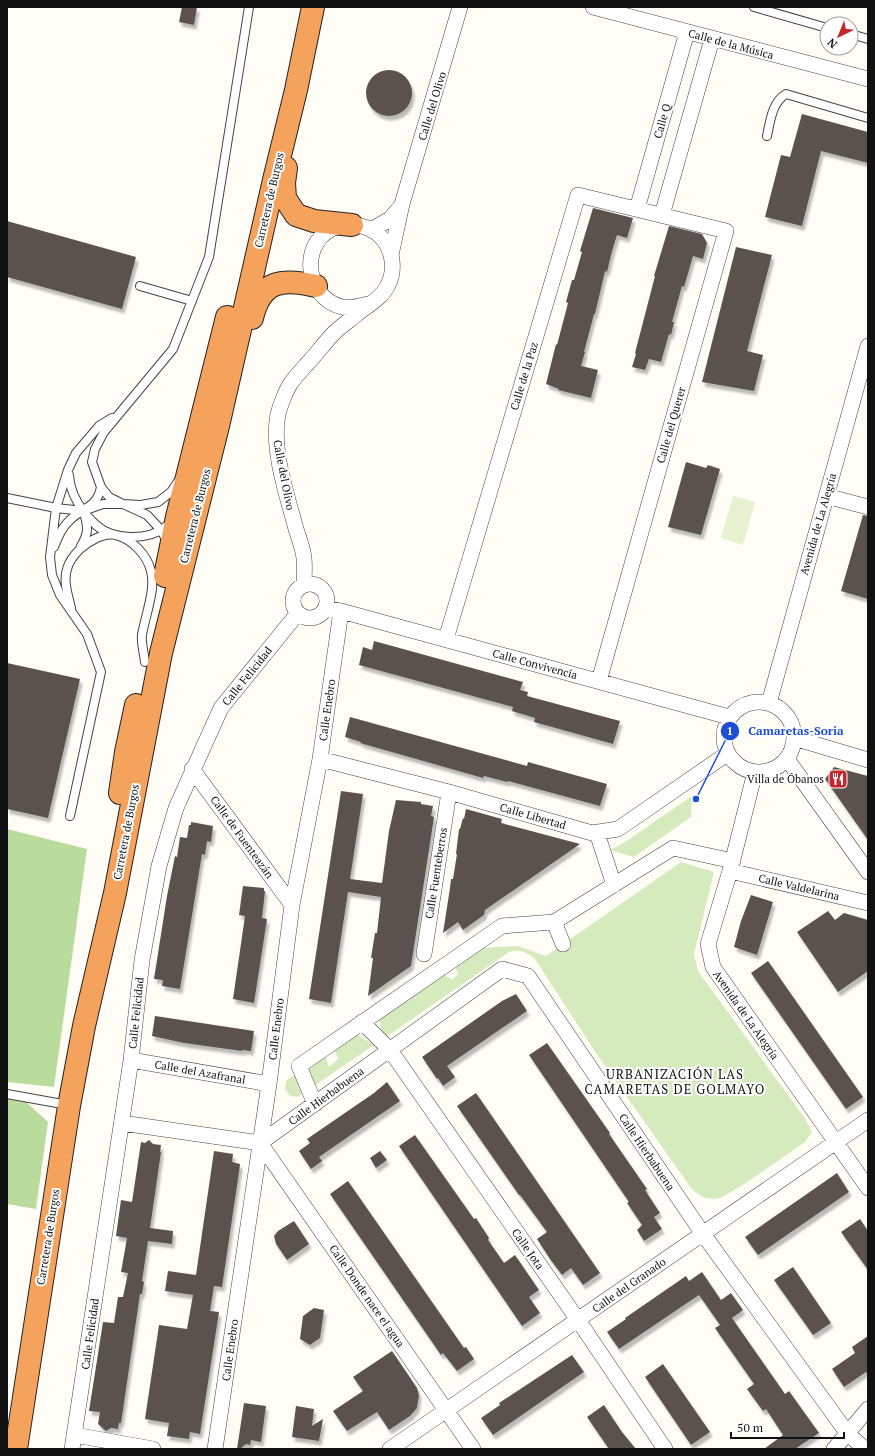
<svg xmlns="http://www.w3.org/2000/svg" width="875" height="1456" font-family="'PT Serif',serif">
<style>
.green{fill:#d5ebbd}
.forest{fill:#b9dc9c}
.pitch{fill:#e6f2cf}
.building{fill:#5a524d;filter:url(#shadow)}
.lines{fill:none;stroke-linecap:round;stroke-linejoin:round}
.lane-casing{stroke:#444;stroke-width:10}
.street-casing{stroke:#444;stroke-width:16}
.highway-casing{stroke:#222;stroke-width:24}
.lane{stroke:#fff;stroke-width:8}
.street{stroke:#fff;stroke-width:15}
.highway{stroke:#f5a25d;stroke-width:22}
.labels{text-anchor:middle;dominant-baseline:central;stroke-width:4;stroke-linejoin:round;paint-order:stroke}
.street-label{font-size:11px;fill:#111;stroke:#fff}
.poi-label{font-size:11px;fill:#111;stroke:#fff;text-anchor:end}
.quarter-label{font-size:13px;letter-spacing:1px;fill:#111;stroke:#fff}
.leader{fill:none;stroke:#1d4ed8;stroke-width:1.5}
.callout-dot{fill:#1d4ed8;stroke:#fff;stroke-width:1.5}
.mark-label{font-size:12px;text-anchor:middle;font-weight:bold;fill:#fff}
.callout-label{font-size:12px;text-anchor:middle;font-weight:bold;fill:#1d4ed8;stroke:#fff;stroke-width:4;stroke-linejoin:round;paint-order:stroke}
</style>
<defs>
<filter id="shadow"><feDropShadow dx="2.5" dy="4.5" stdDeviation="1" flood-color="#0004"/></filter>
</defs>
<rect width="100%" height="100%" fill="#fffdf5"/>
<path class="green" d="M692,796L691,817L634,857L610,850L625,842Z
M681,862L714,872L694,954L698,971L804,1117L812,1132L805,1142C790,1152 728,1198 715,1199C703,1199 699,1195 691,1188L596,1053L535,959C526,952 520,949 509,952L383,1039L379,1018L443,974L452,980L458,974L455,966L479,948L518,946L546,956Z
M356,1034L374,1045L298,1097L290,1096L285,1089L286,1081L298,1072L304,1062L325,1054L329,1067L338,1059L334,1049Z"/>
<path class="forest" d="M7,829L87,849L54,1087L7,1082Z
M7,1098L26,1102L48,1122L36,1209L7,1204Z"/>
<path class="pitch" d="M733,496L755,502L743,545L721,538Z"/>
<path class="building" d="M182,7H197L194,25L179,22Z
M366 93a23 23 0 1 1 46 0a23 23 0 1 1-46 0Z
M802,114L868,132V163L821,151L802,226L765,217L781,155L790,157Z
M593,208L633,218L627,238L617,235L612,251L607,272L605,271L595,314H594L584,352H585L581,366L598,370L591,398L558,390L559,389L546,384L556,344L557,345L568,303L566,302L572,280H574L582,252L580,251Z
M7,221L136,257L122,309L7,277Z
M669,226L702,234L707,243L703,259L693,256L684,287L682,286L672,322H674L671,335L669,334L661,362L649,359L645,370L632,367L636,354L635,353L655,276H654Z
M736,247L772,255L747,351L763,355L754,391L702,382Z
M686,462L706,468L708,465L720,469L701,535L668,527Z
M863,515L868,516V599L841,591Z
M374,641L523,682L520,690L528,692L527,696L620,721L613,744L534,722L535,718L512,711L513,707L359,665L363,647L372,650Z
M7,663L80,679L48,818L7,809Z
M350,717L527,766L528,762L607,784L600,806L508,781L507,782L484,776L483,778L360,743L361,742L345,737Z
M834,767L868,776V840L825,779Z
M341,791L363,794L350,879L382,883L389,831L396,800L421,802V804L433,806L431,816L434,817L411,966L368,996L373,958H371L375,933H377L381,897L348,892L331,1003L309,999Z
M466,809L502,819L501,823L580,844L485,910L484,915L463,930L458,922L443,933L450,888L451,879H453L457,854H456L459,829H460L463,818L464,819Z
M191,822L213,826L211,842L207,841L205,855L202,854L180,989L162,986L163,980L154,979L167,896L175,856L177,857L180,837L187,838L189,825H191Z
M243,886L264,888V891H265L262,918L267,919L254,1003L233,999L245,916L239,915Z
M751,895L773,902L757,955L734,947L741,921Z
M828,911L835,920L844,913L868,920V971L838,992L797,932Z
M768,961L863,1097L846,1109L751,973Z
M516,994L527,1011L447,1066L455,1077L443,1086L438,1078L437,1079L422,1057L502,1001Z
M155,1016L254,1031L251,1051L242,1050V1051L184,1043L152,1036Z
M547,1043L610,1133L609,1134L647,1189L645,1190L660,1213L654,1217L662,1229L644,1241L637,1230L642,1225L627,1203L629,1202L529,1055Z
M387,1082L400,1101L319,1157L322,1161L311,1169L299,1151L310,1143L307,1139L374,1093Z
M476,1093L600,1273L583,1285L571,1268L562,1275L550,1259L537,1239L547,1232L520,1195H519L457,1106Z
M415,1135L474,1219L476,1218L489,1238L488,1240L504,1263L515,1255L539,1290L529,1297L540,1313L522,1326L399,1146Z
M149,1140L153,1144L161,1145L160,1152H161L150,1228L173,1231L172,1244L148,1241L142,1281L144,1282L142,1294H140L121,1423H119L118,1429L111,1428L106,1431L98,1424L100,1412L89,1411L103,1322L114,1323L118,1297H123L128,1273L121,1272L127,1238L116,1236L121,1200L132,1202L141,1142L145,1143Z
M214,1151L233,1154L232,1162L240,1164L239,1172L222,1287L214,1286L210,1311L219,1312L200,1434L190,1432L189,1439L167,1436L169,1423L145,1419L159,1325L187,1329L193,1295L165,1291L168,1271L196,1275Z
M380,1151L387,1160L376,1168L370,1158Z
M837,1173L849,1192L758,1255L745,1237Z
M348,1181L464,1348L466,1347L474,1359L457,1371L443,1353L441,1355L330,1194Z
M860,1219L868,1231V1270L841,1232Z
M294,1221L309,1244L287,1260L276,1244L274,1236L278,1231Z
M793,1267L831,1323L813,1335L774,1280Z
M702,1272L721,1300L731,1293L743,1310L732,1318L785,1394L789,1391L819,1433L795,1449H764L783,1435L766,1409L763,1411L747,1389L754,1384L715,1328L720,1325L699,1295L619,1349L607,1332L626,1319L625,1318L686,1276L689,1281Z
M314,1308L324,1310L320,1338L310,1345L300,1339L303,1316Z
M868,1336V1374L866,1372L844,1387L832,1369L855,1353L852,1347Z
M392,1351L417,1388L419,1395L417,1408L410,1416L389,1430L377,1412L347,1431L333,1411L363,1391L353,1377Z
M572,1355L584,1372L493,1435L481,1418L500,1405L499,1403Z
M663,1364L710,1432L691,1445L645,1377Z
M244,1403L266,1406L261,1442L251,1440L250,1445L246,1444L240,1449H237Z
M604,1405L622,1432L636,1449H609L587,1417Z
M296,1406L314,1409L312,1426L323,1419L319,1441L292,1437Z"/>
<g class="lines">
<defs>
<path id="lane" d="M754,7L827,28
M851,34L868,39
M767,136C770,122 772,102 786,94L868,118
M140,286L192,301
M69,475C70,494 82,512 96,525C112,540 148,541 165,527
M179,480L171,492L158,502L141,505L123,504L109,497L101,487L92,462L95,449L104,432L173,349L209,257L249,7
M7,498L56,508L83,511L103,504H123L147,515L161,530L167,541
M81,546C89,533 88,527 84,513
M54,547C58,537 62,527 70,520C83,507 97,508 101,487
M71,608C68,595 63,581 67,569C69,561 75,554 80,549C89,541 104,532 116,535C133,540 147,555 151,571C156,590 145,616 142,635C141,643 144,653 145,662
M70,816L101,672L87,634L60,595L52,575L50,557L56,508L68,470L76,453L99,426L112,418
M7,1094L68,1105"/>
<path id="street" d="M593,7L868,79
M637,209L687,32
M662,215L712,39
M371,230L390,219L402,205
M391,255L402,204L460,7
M826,496L868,507
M293 601a17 17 0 1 1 34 0a17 17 0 1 1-34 0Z
M304,585C304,577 305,567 304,558C303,549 299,538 296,529C287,495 271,449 278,414C280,406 286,390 291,383C295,377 301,371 306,365C316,355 324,343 334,333C341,326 350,320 357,314C368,305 382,298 388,285C396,269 393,248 379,235C369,226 354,223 340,226C299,236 302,297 342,307C351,309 360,306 368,304
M326,608L341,611L729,717
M446,639L578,195L726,231L599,681
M724 737a35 35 0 1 1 70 0a35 35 0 1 1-70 0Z
M769,703L868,346
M794,738L868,760
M320,759L449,792L592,833L618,829L727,754
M787,759L868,872
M192,769L292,905
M755,772L730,871L708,944L713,967L868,1188
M597,833L614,885
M730,871L868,903
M554,922L563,944
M424,954L449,792
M362,1022L390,1050L578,1320L665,1449
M131,1060L269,1084
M315,1104L299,1066L502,926L554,922L673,848L733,861
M122,1123L260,1143
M260,1143L502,969L528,976L703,1234L848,1434L865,1449
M260,1143L473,1449
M75,1435L153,1449
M72,1449L131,1060L142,960L159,866L176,808L221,708L298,613
M215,1449L269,1084L292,905L320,759L341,611
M390,1449L868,1120
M834,1449L868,1409"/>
<path id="highway" d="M286,168L284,183L285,198L296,215L314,221L352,225
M252,318C261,280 282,278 316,286
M165,576L177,517L227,317
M120,793L126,752L136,705
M16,1449L69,1106L84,1026L115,893L161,653L218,426L274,180L296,90L313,7"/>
</defs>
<use href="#lane" class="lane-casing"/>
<use href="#street" class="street-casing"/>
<use href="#highway" class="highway-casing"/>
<use href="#lane" class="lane"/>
<use href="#street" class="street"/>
<use href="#highway" class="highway"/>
</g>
<defs>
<symbol id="restaurant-square" viewBox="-11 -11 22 22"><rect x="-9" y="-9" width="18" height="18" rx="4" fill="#c4262e" stroke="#fff"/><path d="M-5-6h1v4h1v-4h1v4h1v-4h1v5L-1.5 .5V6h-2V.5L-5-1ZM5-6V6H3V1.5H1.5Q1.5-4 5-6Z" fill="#fff"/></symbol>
</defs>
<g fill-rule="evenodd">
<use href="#restaurant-square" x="827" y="768" width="22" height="22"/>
</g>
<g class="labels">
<g class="street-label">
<text transform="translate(731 44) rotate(15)">Calle de la Música</text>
<text transform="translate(432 106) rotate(-73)">Calle del Olivo</text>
<text transform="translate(662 121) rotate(-74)">Calle Q</text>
<text transform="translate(269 200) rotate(-77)">Carretera de Burgos</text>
<text transform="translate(524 376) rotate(-73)">Calle de la Paz</text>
<text transform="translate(671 425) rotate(-74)">Calle del Querer</text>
<text transform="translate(284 475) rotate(79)">Calle del Olivo</text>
<text transform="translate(195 516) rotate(-76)">Carretera de Burgos</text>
<text transform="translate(818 524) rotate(-74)">Avenida de La Alegría</text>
<text transform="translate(535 664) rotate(15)">Calle Convivencia</text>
<text transform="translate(247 676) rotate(-51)">Calle Felicidad</text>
<text transform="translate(327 710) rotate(-82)">Calle Enebro</text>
<text transform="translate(533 816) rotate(16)">Calle Libertad</text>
<text transform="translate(126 832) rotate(-79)">Carretera de Burgos</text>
<text transform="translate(242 837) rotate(54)">Calle de Fuenteazán</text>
<text transform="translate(436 873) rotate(-81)">Calle Fuenteberros</text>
<text transform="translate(799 887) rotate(13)">Calle Valdelarina</text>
<text transform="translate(136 1013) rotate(-84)">Calle Felicidad</text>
<text transform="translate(746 1015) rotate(55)">Avenida de La Alegría</text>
<text transform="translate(276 1029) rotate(-83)">Calle Enebro</text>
<text transform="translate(200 1072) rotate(10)">Calle del Azafranal</text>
<text transform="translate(326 1096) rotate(-36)">Calle Hierbabuena</text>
<text transform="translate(647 1152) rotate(56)">Calle Hierbabuena</text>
<text transform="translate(48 1237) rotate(-81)">Carretera de Burgos</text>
<text transform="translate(528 1249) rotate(55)">Calle Jota</text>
<text transform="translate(629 1285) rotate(-35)">Calle del Granado</text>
<text transform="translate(367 1296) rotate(55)">Calle Donde nace el agua</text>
<text transform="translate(90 1334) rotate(-82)">Calle Felicidad</text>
<text transform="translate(230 1350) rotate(-82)">Calle Enebro</text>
</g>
<g class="poi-label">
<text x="824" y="779">Villa de Óbanos</text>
</g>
<g class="quarter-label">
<text x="675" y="1074">URBANIZACIÓN LAS<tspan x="675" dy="15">CAMARETAS DE GOLMAYO</tspan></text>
</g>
</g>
<path class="leader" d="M696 799L730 731"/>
<g class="callout-dot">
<circle cx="696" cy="799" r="4"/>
<circle cx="730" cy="731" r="10"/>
</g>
<g class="mark-label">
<text x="730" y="735">1</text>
</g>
<g class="callout-label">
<text x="796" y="735">Camaretas-Soria</text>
</g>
<rect width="875" height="1456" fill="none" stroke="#111111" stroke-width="16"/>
<g transform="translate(839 36) rotate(223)"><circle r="19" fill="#ffffff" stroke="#a0a0a0"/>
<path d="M0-3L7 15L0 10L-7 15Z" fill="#c4262e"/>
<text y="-6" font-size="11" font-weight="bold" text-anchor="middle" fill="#111111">N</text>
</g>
<path d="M731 1432v6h113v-6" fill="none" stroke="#111111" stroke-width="2"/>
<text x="737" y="1432" font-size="12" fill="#111111" stroke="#ffffff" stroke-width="3" paint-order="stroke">50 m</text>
</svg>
